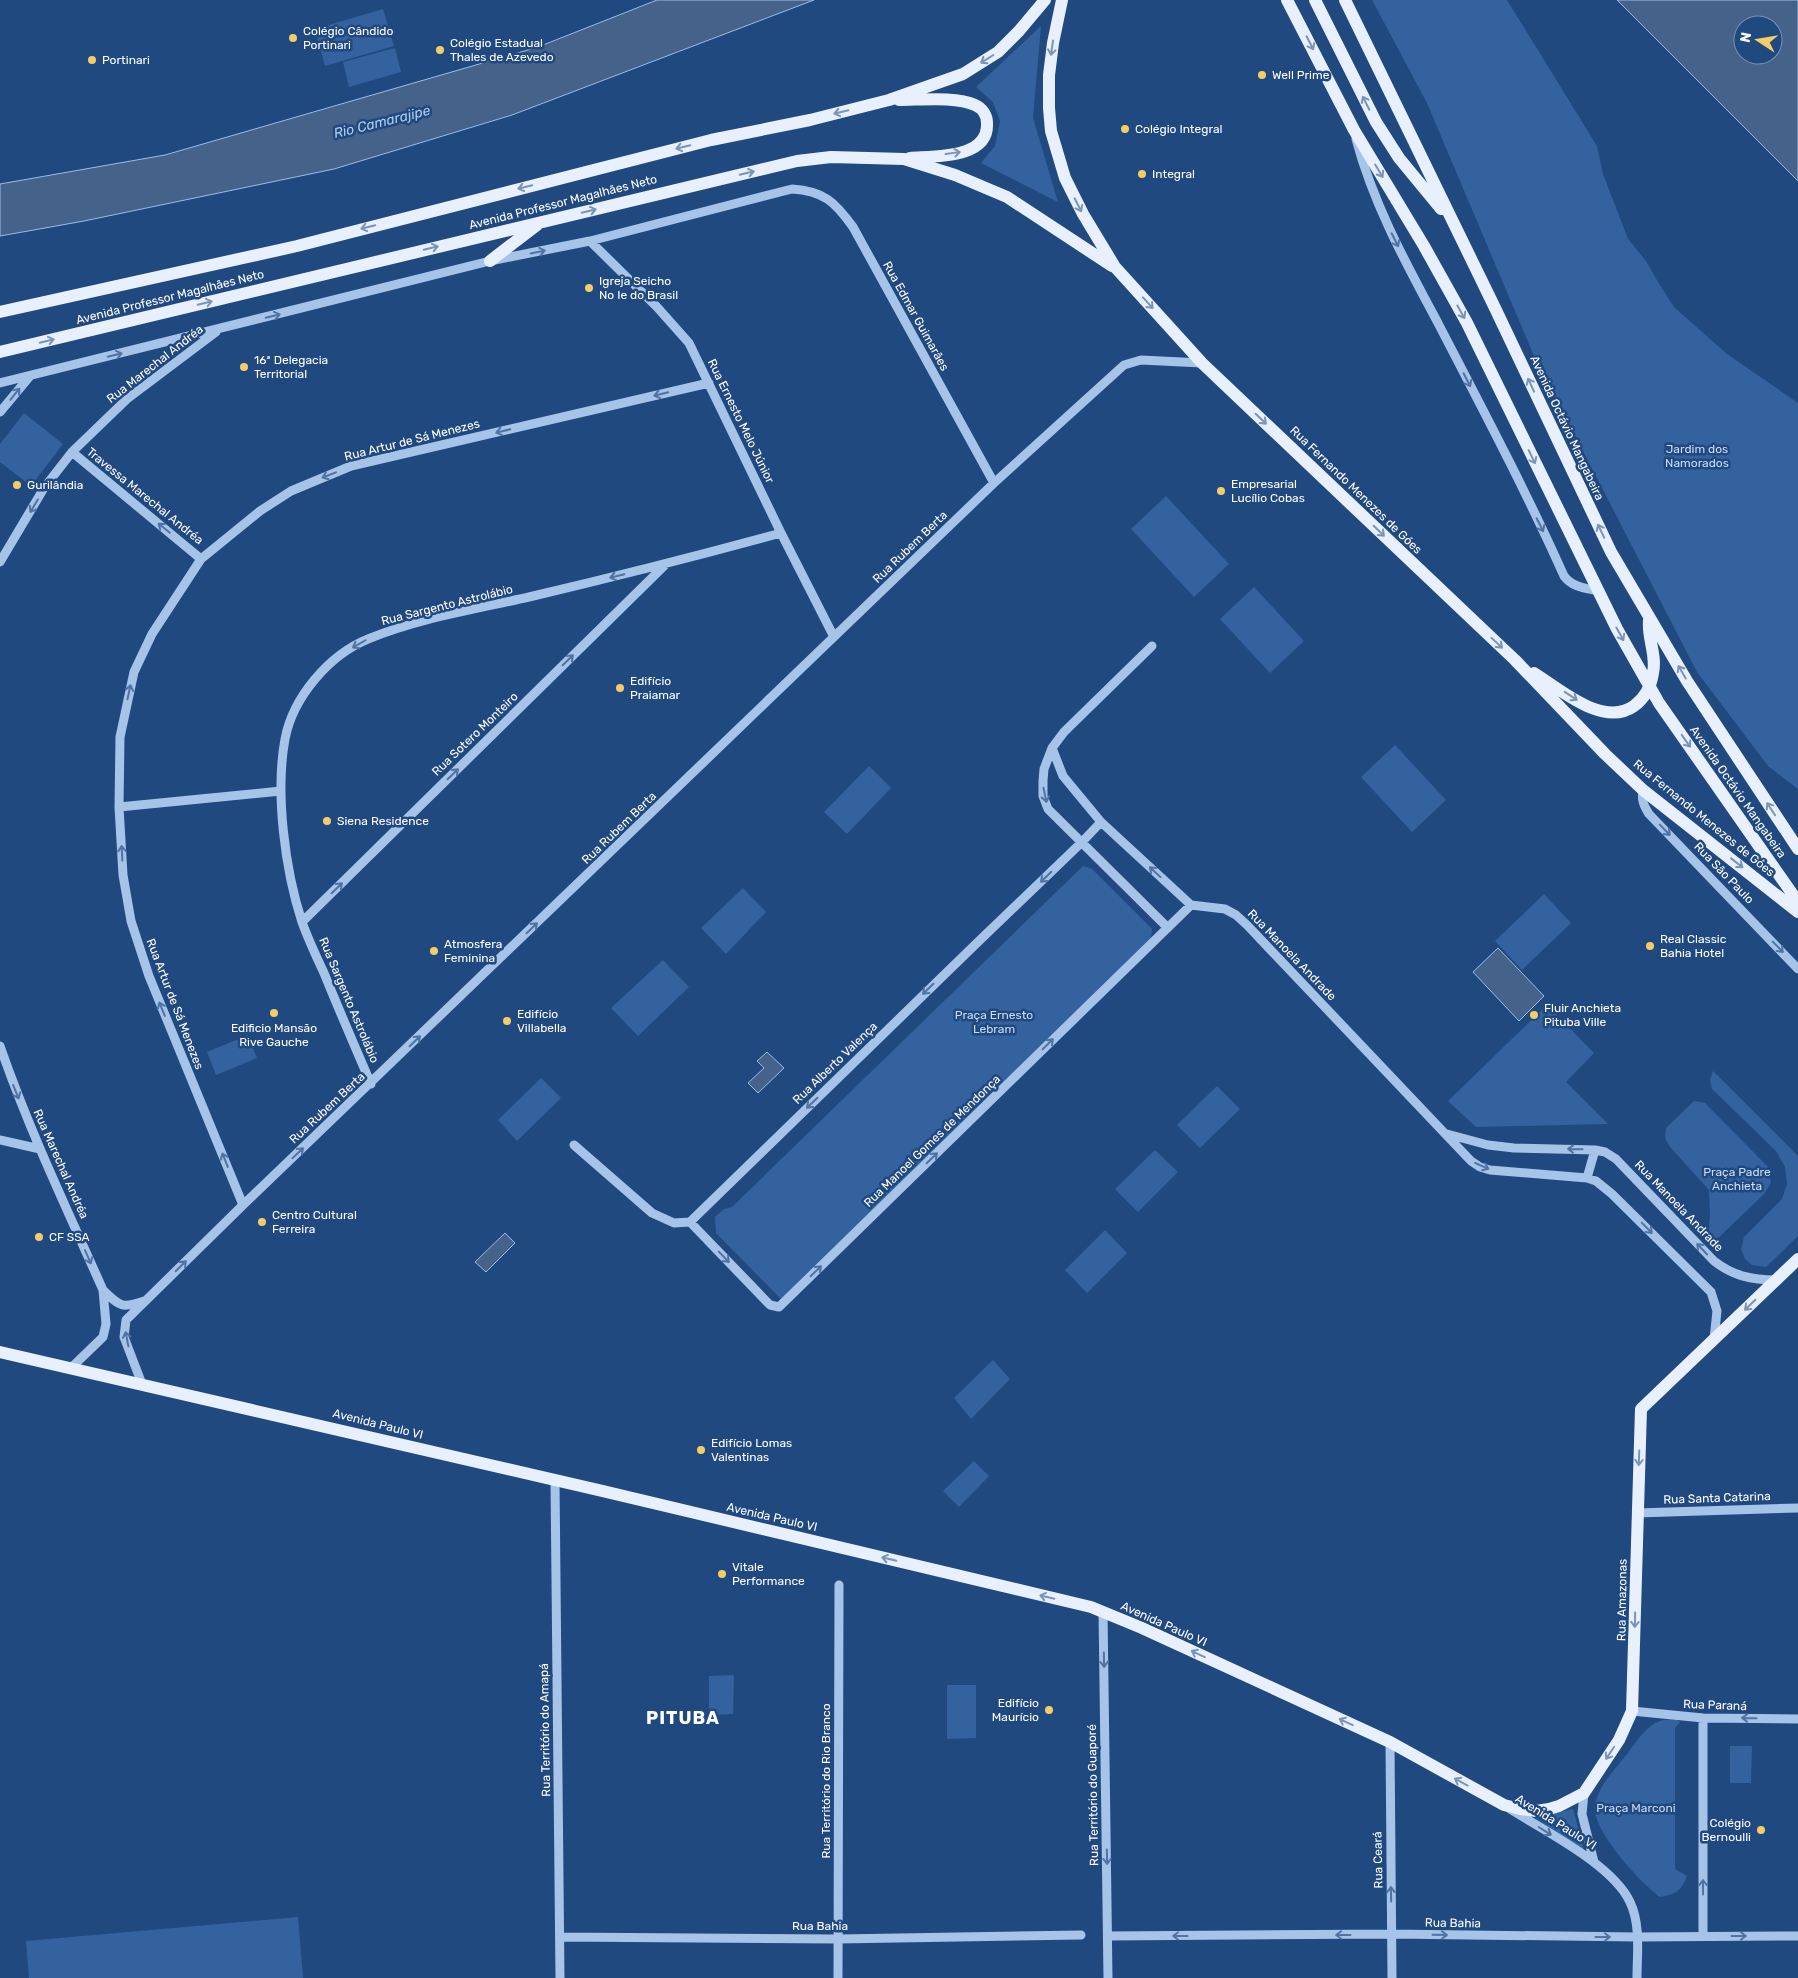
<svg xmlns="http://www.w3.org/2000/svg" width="1798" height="1978" font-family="Rubik,sans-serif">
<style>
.green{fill:#34629e}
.water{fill:#44628a;stroke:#99bde9;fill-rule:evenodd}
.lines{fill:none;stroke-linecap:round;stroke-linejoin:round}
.minor{stroke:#a6c3e8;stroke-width:9}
.major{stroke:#e8f0fd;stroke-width:12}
.oneway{stroke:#7a94b8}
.oneway2{stroke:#4f74a4}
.poi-dot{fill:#f5cd67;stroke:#204980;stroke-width:2}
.labels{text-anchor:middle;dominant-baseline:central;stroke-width:5;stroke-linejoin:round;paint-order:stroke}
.poi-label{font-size:12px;fill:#fff;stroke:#204980;text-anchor:start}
.street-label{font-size:12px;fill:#fff;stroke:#204980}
.park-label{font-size:12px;fill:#c9ddf6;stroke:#204980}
.water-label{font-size:14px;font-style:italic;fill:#b1cdef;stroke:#204980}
.district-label{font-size:18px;font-weight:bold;letter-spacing:1px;fill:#fff;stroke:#204980}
</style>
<rect width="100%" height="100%" fill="#204980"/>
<path class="green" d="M1372,0H1507L1597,146L1603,174L1628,239L1646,261L1658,282L1674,307L1727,354L1798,403V789L1768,766L1697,672L1534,356L1427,103Z
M383,9L394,46L325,66L315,29Z
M1041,26L1033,118L1058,202L981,163L995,146L1000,121L993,102L976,87Z
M395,48L401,72L349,87L343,62Z
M24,413L63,444L31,486L0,462V444Z
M1166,496L1229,564L1194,597L1131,529Z
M1254,587L1304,641L1270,673L1220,619Z
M1395,745L1446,800L1412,832L1361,777Z
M869,766L891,788L847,834L824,812Z
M1083,866L1092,869L1152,929L1151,939L781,1299L716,1233L715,1217L724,1209L732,1207Z
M743,888L766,912L726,954L701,928Z
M1544,894L1571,923L1522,970L1495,941Z
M663,960L689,987L638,1036L611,1008Z
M1547,1005L1594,1053L1566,1082L1608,1124L1476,1127L1448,1101Z
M248,1035L257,1058L216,1075L207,1052Z
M1713,1071L1798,1156V1236L1766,1267L1752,1265L1745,1259L1741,1249L1744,1237L1782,1199L1787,1184L1785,1167L1776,1151L1712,1089L1710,1080Z
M541,1078L561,1098L517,1141L498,1120Z
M1217,1086L1240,1109L1200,1148L1177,1125Z
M1694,1101L1705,1103L1768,1167L1771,1183L1764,1194L1714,1242L1708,1241L1710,1215L1709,1190L1670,1147L1665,1138L1666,1128Z
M1155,1150L1178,1172L1138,1212L1115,1189Z
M1105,1230L1127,1253L1087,1293L1065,1270Z
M993,1360L1010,1379L971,1419L954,1398Z
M974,1461L989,1476L959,1507L943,1491Z
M734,1675L733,1714L709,1715V1676Z
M947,1685H976V1738L947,1739Z
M1676,1719L1680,1722L1675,1728V1869L1687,1876C1682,1891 1674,1895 1660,1897C1641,1883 1591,1830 1595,1805C1598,1786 1616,1768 1628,1753C1636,1742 1647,1725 1660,1721C1665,1719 1671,1720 1676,1719Z
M1730,1746H1752L1751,1783H1730Z
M1573,1809L1584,1850L1536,1818Z
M298,1917L303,1978H29L26,1941Z"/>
<path class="water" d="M657,0H814L512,115L334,169L84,221L0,236V184L165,155L538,47Z
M1617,0H1798V181ZM1743,25H1773V55H1743Z
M1498,948L1544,996L1519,1021L1473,972Z
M767,1052L784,1068L758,1093L748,1083L764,1068L757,1061Z
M505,1233L515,1243L486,1272L475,1262Z"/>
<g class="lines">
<path class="minor" d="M1356,139C1374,206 1407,265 1439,325C1482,408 1526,491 1564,576C1572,587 1585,588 1598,591
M590,241L657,307L689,343L781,533L834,637
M0,383L490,261L590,241L792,189C824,191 835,202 853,227L994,483
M0,412L30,376
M72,452L201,559
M0,562L44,488L72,452L127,399L216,332
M1152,646L1064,732L1052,748L1044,769L1043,781V796L1048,809L1167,927
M1052,748L1063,776L1101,822L1191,905L1225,909L1236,915L1247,925L1471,1161L1480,1167L1490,1170L1587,1178L1596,1181L1612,1194L1711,1292L1717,1311L1714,1339
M1643,790C1641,800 1644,806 1649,814L1798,969
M119,807L281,791
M302,922L665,565
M0,1046C29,1130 67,1209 103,1290C120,1306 121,1309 144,1301
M371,1084C355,1047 339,1010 324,973C316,956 308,939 302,922C285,870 275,793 285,739C293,697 329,655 368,639C419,618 476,609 529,597C614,577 697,556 781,533
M1447,1134L1488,1145L1514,1148L1595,1150L1605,1152L1616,1159L1714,1261C1733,1276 1752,1280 1776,1280
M0,1140L40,1149
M574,1145L652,1213L674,1223L690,1222L981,939L1081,843L1101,822
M1587,1178L1595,1150
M243,1205L149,976L131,921L123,875L119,807L120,737L134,672L152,634L201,559L260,511L291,491L351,466L709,383
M690,1222L770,1305L779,1307L1191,905
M71,1368L103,1337L106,1324L103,1290
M142,1384L124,1337L126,1320L243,1205L994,483L1124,365L1141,360L1202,363
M555,1481L560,1978
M1637,1513L1798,1508
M1103,1611L1108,1978
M1632,1711L1703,1718L1798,1719
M1390,1742L1392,1978
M1584,1793L1582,1814L1594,1862
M1510,1809C1545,1831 1613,1865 1630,1902C1641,1925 1637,1954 1637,1978
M1108,1936L1392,1934L1637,1937L1798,1936
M1703,1936V1718
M560,1937L838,1939L1081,1935
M838,1978L839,1585"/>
<path class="major" d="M1062,0L1053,43L1049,75V108L1051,131L1065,178L1083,214L1115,267L1202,363L1515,660L1605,754L1643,790L1798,912
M1287,0L1354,130L1424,246L1467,323L1617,629L1659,703L1798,902
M1315,0L1376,122L1399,158L1441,209
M1345,0L1495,308L1611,552L1687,681L1798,849
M899,100C920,100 956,96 975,105C982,108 987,115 987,123C989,159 935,156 910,158
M490,261L537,225
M0,312L297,246L711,140L810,120L889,100L963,74L998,52L1019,31L1045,0
M0,352L797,161L831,157L904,159L955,175L1007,197L1112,266
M1534,673C1560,689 1603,728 1634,706C1645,698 1651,686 1653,673C1657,655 1647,638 1649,620
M0,1352C364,1434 728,1520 1091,1607L1142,1628L1390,1742L1504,1805L1520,1809L1536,1811L1549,1809L1559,1806L1584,1793L1619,1740L1632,1711L1641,1409L1798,1259"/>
</g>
<defs><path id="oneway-shaft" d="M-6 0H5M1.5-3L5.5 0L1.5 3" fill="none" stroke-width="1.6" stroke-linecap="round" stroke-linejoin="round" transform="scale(1.25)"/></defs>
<g class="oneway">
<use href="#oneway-shaft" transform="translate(1310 43) rotate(63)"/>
<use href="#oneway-shaft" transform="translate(1052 48) rotate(98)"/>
<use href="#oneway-shaft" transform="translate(987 59) rotate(148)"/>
<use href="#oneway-shaft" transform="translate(1366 103) rotate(-117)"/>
<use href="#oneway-shaft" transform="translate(841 112) rotate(166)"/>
<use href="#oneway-shaft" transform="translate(683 147) rotate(166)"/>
<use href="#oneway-shaft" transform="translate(953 153) rotate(-8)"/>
<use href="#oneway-shaft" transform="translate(1379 171) rotate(59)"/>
<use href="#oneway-shaft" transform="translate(747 173) rotate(-13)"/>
<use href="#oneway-shaft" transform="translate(525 187) rotate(166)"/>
<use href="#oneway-shaft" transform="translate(1078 205) rotate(63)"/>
<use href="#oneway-shaft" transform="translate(589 211) rotate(-13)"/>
<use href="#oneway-shaft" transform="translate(368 227) rotate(166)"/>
<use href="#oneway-shaft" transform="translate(431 248) rotate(-14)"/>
<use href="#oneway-shaft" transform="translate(205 303) rotate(-14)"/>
<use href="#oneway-shaft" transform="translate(1148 303) rotate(48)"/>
<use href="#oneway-shaft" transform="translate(1461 312) rotate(61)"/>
<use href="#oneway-shaft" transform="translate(47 341) rotate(-14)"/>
<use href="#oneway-shaft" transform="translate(1531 385) rotate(-115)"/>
<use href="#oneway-shaft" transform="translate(1261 419) rotate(44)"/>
<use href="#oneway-shaft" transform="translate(1532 457) rotate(64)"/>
<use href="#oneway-shaft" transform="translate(1379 531) rotate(44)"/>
<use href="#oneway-shaft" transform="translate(1601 531) rotate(-116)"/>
<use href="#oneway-shaft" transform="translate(1620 634) rotate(61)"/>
<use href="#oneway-shaft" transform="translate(1497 643) rotate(43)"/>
<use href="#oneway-shaft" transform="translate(1682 672) rotate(-120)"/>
<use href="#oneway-shaft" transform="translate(1571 696) rotate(33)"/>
<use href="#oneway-shaft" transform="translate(1686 741) rotate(55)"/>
<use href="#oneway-shaft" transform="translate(1771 809) rotate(-123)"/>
<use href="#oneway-shaft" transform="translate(1737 863) rotate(38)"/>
<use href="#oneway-shaft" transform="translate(1750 1305) rotate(136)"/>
<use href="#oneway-shaft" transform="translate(1639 1458) rotate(92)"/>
<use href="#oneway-shaft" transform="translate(889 1559) rotate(-167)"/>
<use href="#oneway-shaft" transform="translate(1047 1597) rotate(-167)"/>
<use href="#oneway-shaft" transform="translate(1635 1620) rotate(91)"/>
<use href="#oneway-shaft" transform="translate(1198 1654) rotate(-155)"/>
<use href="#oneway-shaft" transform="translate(1346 1722) rotate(-155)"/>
<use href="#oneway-shaft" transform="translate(1610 1753) rotate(124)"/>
<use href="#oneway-shaft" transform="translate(1461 1782) rotate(-151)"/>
</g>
<g class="oneway2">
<use href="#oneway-shaft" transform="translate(1395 240) rotate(63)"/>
<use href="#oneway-shaft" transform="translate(538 252) rotate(-11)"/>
<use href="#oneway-shaft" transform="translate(273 316) rotate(-14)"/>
<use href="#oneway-shaft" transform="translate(115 355) rotate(-14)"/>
<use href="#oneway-shaft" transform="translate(1467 380) rotate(63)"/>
<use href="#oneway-shaft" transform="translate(15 394) rotate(-51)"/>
<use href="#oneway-shaft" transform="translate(661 394) rotate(167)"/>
<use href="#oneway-shaft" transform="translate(503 431) rotate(167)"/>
<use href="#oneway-shaft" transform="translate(329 475) rotate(159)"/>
<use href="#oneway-shaft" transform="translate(34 506) rotate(121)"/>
<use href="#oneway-shaft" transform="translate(1540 525) rotate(63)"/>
<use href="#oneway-shaft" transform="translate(164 528) rotate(-141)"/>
<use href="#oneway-shaft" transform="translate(617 576) rotate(167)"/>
<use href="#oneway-shaft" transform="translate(359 644) rotate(150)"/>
<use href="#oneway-shaft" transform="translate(568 660) rotate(-44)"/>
<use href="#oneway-shaft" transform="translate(129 692) rotate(-78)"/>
<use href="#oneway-shaft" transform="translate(453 774) rotate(-44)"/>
<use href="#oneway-shaft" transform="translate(1045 795) rotate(78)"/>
<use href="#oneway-shaft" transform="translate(1665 830) rotate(46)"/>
<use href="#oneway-shaft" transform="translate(122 853) rotate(-93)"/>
<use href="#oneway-shaft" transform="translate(1155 872) rotate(-137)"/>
<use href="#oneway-shaft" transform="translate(1046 877) rotate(136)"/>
<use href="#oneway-shaft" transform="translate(337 888) rotate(-44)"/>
<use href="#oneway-shaft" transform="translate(532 928) rotate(-44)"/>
<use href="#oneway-shaft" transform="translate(1778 947) rotate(46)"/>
<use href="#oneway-shaft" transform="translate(928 989) rotate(136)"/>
<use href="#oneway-shaft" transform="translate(162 1009) rotate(-112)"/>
<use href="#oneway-shaft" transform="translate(415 1041) rotate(-44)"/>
<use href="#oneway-shaft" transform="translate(1048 1044) rotate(-45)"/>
<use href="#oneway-shaft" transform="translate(16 1092) rotate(68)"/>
<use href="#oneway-shaft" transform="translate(812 1103) rotate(136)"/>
<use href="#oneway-shaft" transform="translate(1575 1149) rotate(-179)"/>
<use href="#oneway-shaft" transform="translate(298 1153) rotate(-43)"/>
<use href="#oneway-shaft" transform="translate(932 1158) rotate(-44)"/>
<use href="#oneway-shaft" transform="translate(225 1160) rotate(-112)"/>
<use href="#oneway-shaft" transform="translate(1482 1166) rotate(24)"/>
<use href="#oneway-shaft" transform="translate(1647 1228) rotate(46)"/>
<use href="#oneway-shaft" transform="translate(1702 1249) rotate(-133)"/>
<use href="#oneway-shaft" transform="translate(88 1257) rotate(66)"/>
<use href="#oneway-shaft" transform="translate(724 1257) rotate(46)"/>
<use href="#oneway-shaft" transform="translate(181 1266) rotate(-45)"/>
<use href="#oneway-shaft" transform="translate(816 1271) rotate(-44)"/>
<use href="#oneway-shaft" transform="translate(127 1339) rotate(-101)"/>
<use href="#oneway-shaft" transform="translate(1104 1660) rotate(89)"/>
<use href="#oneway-shaft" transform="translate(1749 1718) rotate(-179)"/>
<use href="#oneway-shaft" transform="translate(1545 1831) rotate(32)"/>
<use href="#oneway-shaft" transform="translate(1107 1857) rotate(89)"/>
<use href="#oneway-shaft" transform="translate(1703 1887) rotate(-90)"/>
<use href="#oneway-shaft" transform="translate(1391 1894) rotate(-91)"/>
<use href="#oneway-shaft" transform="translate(1343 1935) rotate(180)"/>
<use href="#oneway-shaft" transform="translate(1440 1935) rotate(1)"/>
<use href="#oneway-shaft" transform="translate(1180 1936) rotate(180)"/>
<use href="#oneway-shaft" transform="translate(1739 1936)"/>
<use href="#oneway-shaft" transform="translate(1603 1937)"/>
</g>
<g class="poi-dot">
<circle cx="293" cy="38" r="5"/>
<circle cx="440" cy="50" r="5"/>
<circle cx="92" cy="60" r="5"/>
<circle cx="1262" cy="75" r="5"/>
<circle cx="1125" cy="129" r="5"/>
<circle cx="1142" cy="174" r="5"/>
<circle cx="589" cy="288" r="5"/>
<circle cx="244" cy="367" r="5"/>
<circle cx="17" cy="485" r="5"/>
<circle cx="1221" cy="491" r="5"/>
<circle cx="620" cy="688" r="5"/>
<circle cx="327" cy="821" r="5"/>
<circle cx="1650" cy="946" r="5"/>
<circle cx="434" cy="951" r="5"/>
<circle cx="274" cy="1013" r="5"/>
<circle cx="1534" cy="1015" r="5"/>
<circle cx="507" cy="1021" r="5"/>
<circle cx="262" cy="1222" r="5"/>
<circle cx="39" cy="1237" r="5"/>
<circle cx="701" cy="1450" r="5"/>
<circle cx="722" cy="1574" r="5"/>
<circle cx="1049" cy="1710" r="5"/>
<circle cx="1761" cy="1830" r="5"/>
</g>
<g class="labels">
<g class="poi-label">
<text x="303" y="31">Colégio Cândido<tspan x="303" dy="14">Portinari</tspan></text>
<text x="450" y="43">Colégio Estadual<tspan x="450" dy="14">Thales de Azevedo</tspan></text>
<text x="102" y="60">Portinari</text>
<text x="1272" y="75">Well Prime</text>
<text x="1135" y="129">Colégio Integral</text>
<text x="1152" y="174">Integral</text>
<text x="599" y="281">Igreja Seicho<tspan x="599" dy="14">No Ie do Brasil</tspan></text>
<text x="254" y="360">16ª Delegacia<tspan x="254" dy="14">Territorial</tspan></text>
<text x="1231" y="484">Empresarial<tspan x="1231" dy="14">Lucílio Cobas</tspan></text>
<text x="27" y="485">Gurilândia</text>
<text x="630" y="681">Edifício<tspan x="630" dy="14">Praiamar</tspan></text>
<text x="337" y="821">Siena Residence</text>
<text x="1660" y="939">Real Classic<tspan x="1660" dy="14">Bahia Hotel</tspan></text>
<text x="444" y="944">Atmosfera<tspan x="444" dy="14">Feminina</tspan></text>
<text x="1544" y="1008">Fluir Anchieta<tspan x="1544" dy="14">Pituba Ville</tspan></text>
<text x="517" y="1014">Edifício<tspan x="517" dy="14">Villabella</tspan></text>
<text x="274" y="1028" text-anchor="middle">Edificio Mansão<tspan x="274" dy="14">Rive Gauche</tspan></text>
<text x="272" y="1215">Centro Cultural<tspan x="272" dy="14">Ferreira</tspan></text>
<text x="49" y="1237">CF SSA</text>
<text x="711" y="1443">Edifício Lomas<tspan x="711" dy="14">Valentinas</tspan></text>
<text x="732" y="1567">Vitale<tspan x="732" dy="14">Performance</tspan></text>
<text x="1039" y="1703" text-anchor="end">Edifício<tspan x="1039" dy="14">Maurício</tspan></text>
<text x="1751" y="1823" text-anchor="end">Colégio<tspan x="1751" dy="14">Bernoulli</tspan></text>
</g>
<g class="street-label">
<text transform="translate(563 202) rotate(-14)">Avenida Professor Magalhães Neto</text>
<text transform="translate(170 297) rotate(-14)">Avenida Professor Magalhães Neto</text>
<text transform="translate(916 316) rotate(61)">Rua Edmar Guimarães</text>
<text transform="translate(155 364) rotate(-38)">Rua Marechal Andréa</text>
<text transform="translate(741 421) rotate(64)">Rua Ernesto Melo Júnior</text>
<text transform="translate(1567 428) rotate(65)">Avenida Octávio Mangabeira</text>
<text transform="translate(412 440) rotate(-14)">Rua Artur de Sá Menezes</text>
<text transform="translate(1356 490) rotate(44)">Rua Fernando Menezes de Góes</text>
<text transform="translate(145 496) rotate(39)">Travessa Marechal Andréa</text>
<text transform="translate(910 547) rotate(-44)">Rua Rubem Berta</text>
<text transform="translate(447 605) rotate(-14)">Rua Sargento Astrolábio</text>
<text transform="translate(475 734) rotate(-44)">Rua Sotero Monteiro</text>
<text transform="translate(1738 792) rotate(55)">Avenida Octávio Mangabeira</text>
<text transform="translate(1704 818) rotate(39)">Rua Fernando Menezes de Góes</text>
<text transform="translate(619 828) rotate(-44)">Rua Rubem Berta</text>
<text transform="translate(1724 873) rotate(46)">Rua São Paulo</text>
<text transform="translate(1292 955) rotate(46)">Rua Manoela Andrade</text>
<text transform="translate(349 1000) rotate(67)">Rua Sargento Astrolábio</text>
<text transform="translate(175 1004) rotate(69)">Rua Artur de Sá Menezes</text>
<text transform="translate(835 1063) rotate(-44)">Rua Alberto Valença</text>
<text transform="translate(327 1108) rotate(-43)">Rua Rubem Berta</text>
<text transform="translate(932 1141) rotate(-44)">Rua Manoel Gomes de Mendonça</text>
<text transform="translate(61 1164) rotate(66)">Rua Marechal Andréa</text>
<text transform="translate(1679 1206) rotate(46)">Rua Manoela Andrade</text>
<text transform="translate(378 1424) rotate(14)">Avenida Paulo VI</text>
<text transform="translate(1717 1498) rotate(-2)">Rua Santa Catarina</text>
<text transform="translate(772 1517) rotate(13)">Avenida Paulo VI</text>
<text transform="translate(1622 1600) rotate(-89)">Rua Amazonas</text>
<text transform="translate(1164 1624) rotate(24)">Avenida Paulo VI</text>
<text transform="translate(1715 1705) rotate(2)">Rua Paraná</text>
<text transform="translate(545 1730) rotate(-91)">Rua Território do Amapá</text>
<text transform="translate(826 1781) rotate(-90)">Rua Território do Rio Branco</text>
<text transform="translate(1093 1795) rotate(-91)">Rua Território do Guaporé</text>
<text transform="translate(1556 1822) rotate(32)">Avenida Paulo VI</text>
<text transform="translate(1378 1860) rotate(-91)">Rua Ceará</text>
<text transform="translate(1453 1923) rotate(1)">Rua Bahia</text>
<text x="820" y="1926">Rua Bahia</text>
</g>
<g class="park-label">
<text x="1697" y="449">Jardim dos<tspan x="1697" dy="14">Namorados</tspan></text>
<text x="994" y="1015">Praça Ernesto<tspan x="994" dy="14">Lebram</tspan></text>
<text x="1737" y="1172">Praça Padre<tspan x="1737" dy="14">Anchieta</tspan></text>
<text x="1636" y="1808">Praça Marconi</text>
</g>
<g class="water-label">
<text transform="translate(382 122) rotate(-14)">Rio Camarajipe</text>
</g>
<g class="district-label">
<text x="683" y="1718">PITUBA</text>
</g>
</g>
<g transform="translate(1758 40) rotate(282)"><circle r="24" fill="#204980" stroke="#7992b3"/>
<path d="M0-4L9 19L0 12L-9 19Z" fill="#f5cd67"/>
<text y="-8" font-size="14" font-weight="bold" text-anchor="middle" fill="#ffffff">N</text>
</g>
</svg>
